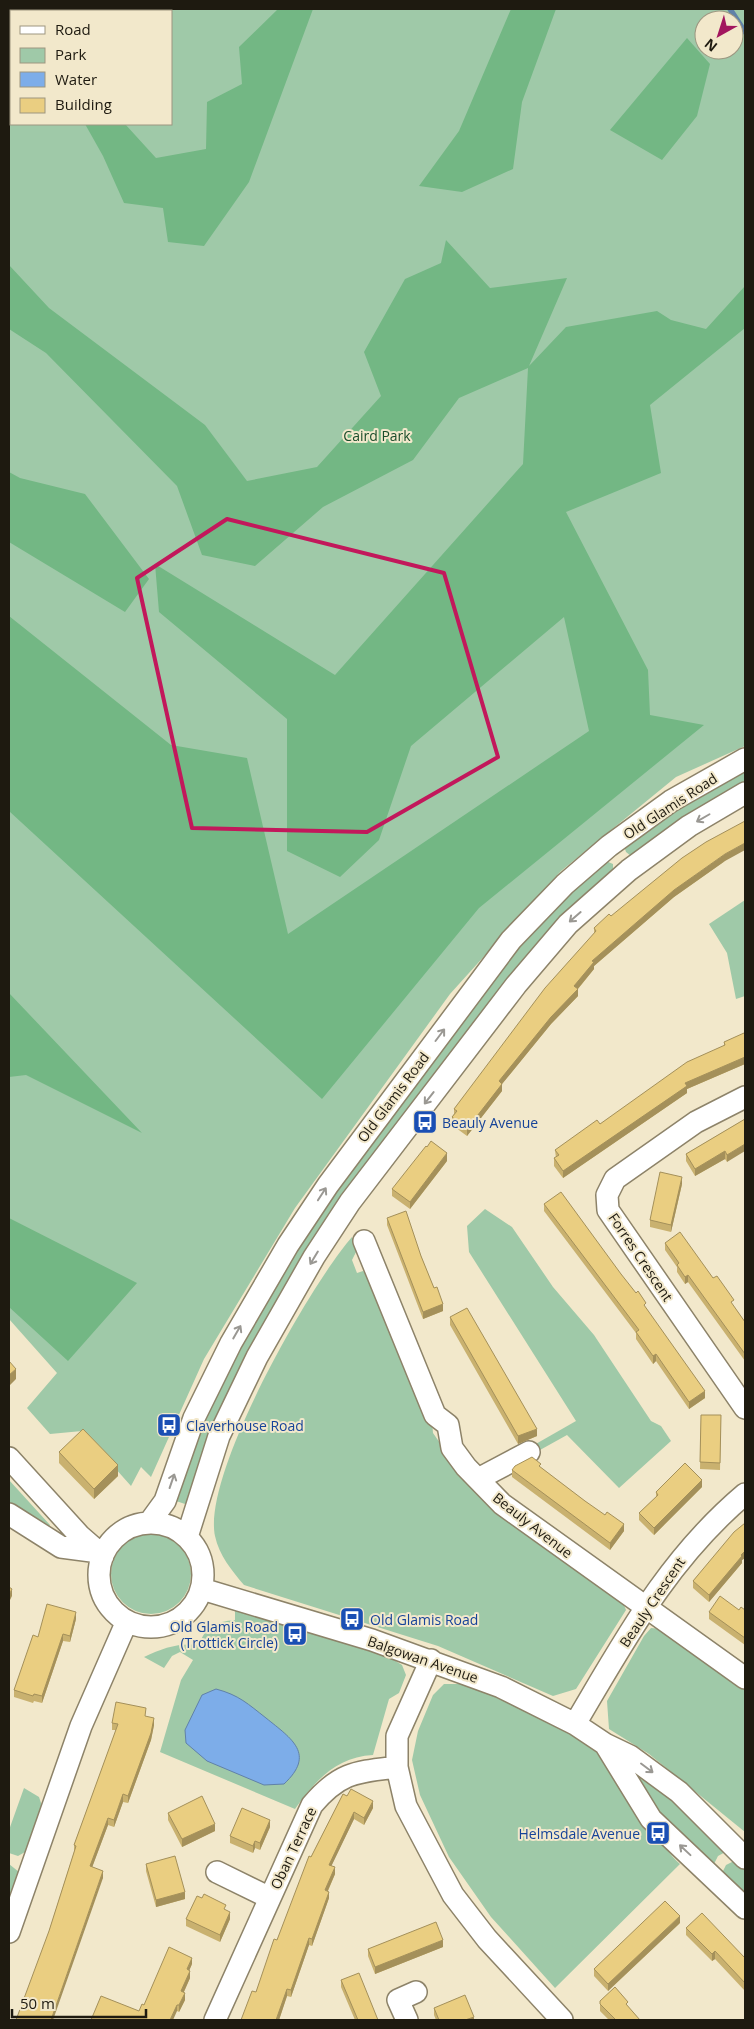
<svg xmlns="http://www.w3.org/2000/svg" width="754" height="2029" font-family="'Open Sans',sans-serif">
<style>
.green{fill:#9fc9a8;fill-rule:evenodd}
.forest{fill:#73b784}
.water{fill:#7dade9;stroke:#6081a8}
.lines{fill:none;stroke-linecap:round;stroke-linejoin:round}
.stream{stroke:#6081a8;stroke-width:5.5}
.minor-casing{stroke:#8d8369;stroke-width:24}
.minor{stroke:#fff;stroke-width:21}
.wall{fill:#c9b16f}
.shaded-wall{fill:#a4905a}
.building{fill:#eace81;stroke:#a4905a}
.oneway{stroke:#9a9893}
.marked{fill:none;stroke:#c2185b;stroke-width:4;stroke-linejoin:round}
.labels{text-anchor:middle;dominant-baseline:central;stroke-width:4;stroke-linejoin:round;paint-order:stroke}
.park-label{font-size:14px;fill:#194c2a;stroke:#f2e8cb}
.street-label{font-size:14px;fill:#1e1a10;stroke:#f2e8cb}
.transit-label{font-size:14px;fill:#164399;stroke:#f2e8cb;text-anchor:start}
</style>
<rect width="100%" height="100%" fill="#f2e8cb"/>
<path class="green" d="M9,9H745V746L676,777L561,871L450,994L295,1208L204,1359L151,1477L141,1467L131,1486L82,1431L50,1434L27,1408L57,1373L9,1319ZM11,11H171V124H11ZM704,20H734V50H704Z
M745,768V783L631,856L626,852L624,846L677,807Z
M606,861L613,864V872L343,1196L188,1505L176,1501L201,1423L238,1349L314,1218L519,945L572,889Z
M745,900V996L736,999L727,953L709,924Z
M485,1209L512,1227L553,1287L594,1335L651,1421L661,1426L671,1441L619,1488L567,1435L531,1455L527,1449L576,1421L469,1252L467,1226Z
M352,1237L357,1250L352,1260L357,1273L363,1271L368,1275L432,1421L433,1433L460,1472L621,1598L626,1610L576,1689L553,1696L438,1646L244,1585C232,1571 219,1555 215,1536C202,1474 310,1285 352,1237Z
M9,1480L50,1525L47,1530L9,1506Z
M111 1574a40 40 0 1 1 80 0a40 40 0 1 1-80 0Z
M235,1610L395,1656L394,1660L402,1665L406,1675L399,1693L389,1699L373,1755C336,1757 315,1781 295,1809L160,1752L181,1680L193,1660L180,1652L172,1656L164,1668L144,1657C163,1648 178,1643 199,1645C206,1626 215,1622 235,1620Z
M651,1628L663,1629L745,1687V1832L649,1754L609,1729L607,1701L644,1636Z
M461,1680C511,1702 573,1721 610,1764C627,1783 645,1811 658,1833C665,1845 669,1855 680,1864L555,1988L491,1917L449,1857L420,1795L412,1760L418,1731L433,1695L444,1684H459Z
M627,1760L729,1850L718,1856L712,1868L658,1818Z
M24,1788L39,1797L42,1806L25,1852L18,1856L9,1853V1830Z
M734,1861L745,1866V1900L724,1879L723,1871L726,1865Z
M9,1864L19,1872L9,1900Z"/>
<path class="forest" d="M278,9H313L249,182L204,246L168,242L163,208L124,203L103,156L85,124H125L156,158L206,149L207,102L242,84L239,47Z
M511,9H556L522,102L513,169L462,192L419,186L459,131Z
M687,38L710,64L697,116L662,160L610,130Z
M446,240L490,288L567,278L529,366L566,327L657,311L671,320L706,329L745,286V328L650,405L661,473L566,512L648,670L650,715L704,725L479,908L322,1099L9,811V616L171,745L247,758L288,934L589,731L564,617L411,746L379,840L340,877L287,851V719L159,612L155,564L335,675L523,464L528,368L459,398L413,460L323,507L255,566L202,555L177,486L46,353L9,329V265L49,308L205,425L247,481L317,467L381,396L364,352L405,279L441,263Z
M9,472L20,478L85,494L149,579L125,612L9,542Z
M9,993L142,1133L26,1075L9,1077Z
M9,1218L137,1283L68,1361L9,1307Z"/>
<path class="water" d="M216,1689C239,1695 248,1704 266,1718C292,1739 316,1754 284,1784L264,1785L207,1761L186,1743L185,1730L202,1695Z"/>
<g class="lines">
<path class="stream" d="M730,9L745,32"/>
<defs>
<path id="minor" d="M745,1097L696,1122L615,1179L607,1195L608,1210L745,1408
M364,1241L435,1415L448,1425L452,1448L466,1467L502,1504L745,1678
M9,1458L80,1536L103,1556
M478,1479L529,1452
M9,1514L61,1547L99,1552
M149,1523L165,1501L194,1418L231,1343L288,1245L328,1185L511,940L565,884L609,846L671,801L745,759
M99 1575a52 52 0 1 1 104 0a52 52 0 1 1-104 0Z
M187,1537L219,1436L257,1357L314,1257L350,1202L516,985L568,924L629,870L689,826L745,793
M202,1589L372,1640L501,1687L575,1724L605,1744L630,1756L679,1792L745,1858
M431,1660L397,1736V1767L406,1806L453,1895L487,1939L562,2020
M575,1724C626,1638 668,1559 745,1494
M605,1744L651,1819L745,1908
M217,1872L270,1898
M9,1932L81,1726L127,1621
M215,2020L312,1805C340,1772 356,1772 397,1767
M407,2020L398,2000L416,1992"/>
</defs>
<use href="#minor" class="minor-casing"/>
<use href="#minor" class="minor"/>
</g>
<path class="wall" d="M725,861L674,897L594,966V969L578,989V996L551,1024L502,1084V1091L467,1136L452,1125V1117L454,1114V1109L594,934V928L611,916Z
M745,1035V1064L687,1089V1093L563,1178L554,1166V1158H556L555,1150L600,1124L724,1046V1042Z
M745,1119L727,1162L725,1159L695,1176L686,1161V1154Z
M447,1161L410,1209L392,1196V1189Z
M682,1184L671,1232L650,1227V1220Z
M544,1204L646,1308L705,1398L689,1409L656,1361L653,1364L636,1339V1333L544,1211Z
M387,1218L421,1256L443,1311L423,1319L387,1225Z
M665,1243L713,1278L745,1322V1361L688,1282L685,1284L677,1272V1267L665,1250Z
M450,1317L537,1436L518,1444L450,1325Z
M701,1415H721L720,1470L700,1469Z
M59,1452L118,1476L94,1499L59,1463Z
M541,1468L624,1531L610,1550L512,1477V1470Z
M702,1487L654,1535L639,1520V1513L656,1497V1492Z
M745,1523V1558L742,1560V1563L709,1602L693,1588V1581Z
M739,1610H745V1645L709,1619V1612Z
M76,1619L70,1642L63,1641L42,1703L34,1701L33,1703L14,1697V1690L38,1637Z
M146,1717L154,1725L151,1740L128,1803L123,1802L114,1827L108,1825L92,1867L103,1878L49,1931L74,1852V1845L116,1730H112V1723Z
M343,1794L373,1808L364,1825L354,1819L331,1866L335,1874L328,1891L329,1898L312,1946L309,1945L291,1997L287,1996L279,2020H241L256,1992L311,1857Z
M168,1813L215,1831L182,1847L168,1820Z
M270,1827L260,1850L255,1848L253,1853L230,1843V1836Z
M146,1864L185,1899L156,1907L146,1871Z
M226,1910L230,1919L220,1942L186,1926V1919Z
M680,1923L608,1991L594,1976V1969Z
M686,1928L745,1958V1991L715,1959L712,1961L686,1935Z
M443,1947L375,1974L368,1956V1949Z
M192,1964L189,1970L190,1978L184,1992L185,2000L179,2012L177,2011H139L144,2005Z
M341,1980L378,2020H355L341,1987Z
M600,2001L628,2007L640,2020H609L600,2011Z
M434,2008L474,2020H436L434,2015Z"/>
<path class="shaded-wall" d="M745,843V850L725,861L674,897L594,966V969L576,991L578,989V996L551,1024L502,1084V1091L467,1136V1129L499,1081L574,986L592,961L674,890L725,854Z
M745,1057V1064L687,1089V1093L563,1178V1171L685,1083Z
M745,1144V1151L727,1162V1155Z
M725,1151V1159L695,1176V1169Z
M447,1153V1161L410,1209V1202Z
M682,1177V1184L671,1232V1225Z
M688,1275V1282L685,1284V1277Z
M443,1304V1311L423,1319V1312Z
M656,1354V1361L653,1364V1356Z
M16,1369V1379L9,1386V1375Z
M705,1391V1398L689,1409V1402Z
M537,1429V1436L518,1444V1436Z
M118,1465V1476L94,1499V1489Z
M702,1480V1487L654,1535V1528Z
M624,1524V1531L610,1550V1543Z
M745,1551V1558L742,1560V1563L709,1602V1595L741,1555Z
M12,1589V1596L9,1602V1595Z
M76,1612V1619L70,1642V1636Z
M63,1634V1641L42,1703V1696Z
M154,1718V1725L151,1740L128,1803V1796Z
M123,1794V1802L114,1827V1820Z
M373,1801V1808L364,1825V1818Z
M354,1812V1819L329,1871V1865Z
M108,1818V1825L90,1873V1866Z
M270,1820V1827L260,1850V1843Z
M215,1824V1831L182,1847V1839Z
M255,1841V1848L253,1853V1846Z
M335,1867V1874L325,1897V1890Z
M103,1871V1878L53,2020H51Z
M185,1892V1899L156,1907V1900Z
M329,1892V1898L312,1946V1939Z
M230,1912V1919L220,1942V1935Z
M680,1916V1923L608,1991V1984Z
M309,1938V1945L291,1997V1990Z
M443,1940V1947L375,1974V1967Z
M715,1951V1959L712,1961V1954Z
M192,1958V1964L187,1976V1969Z
M190,1971V1978L181,1998V1991Z
M287,1989V1996L279,2020H276Z
M185,1993V2000L179,2012V2005Z
M177,2005V2011L173,2020H170Z
M474,2017V2020H465Z"/>
<path class="building" d="M745,821V843L725,854L674,890L592,961L594,962L574,986L578,989L551,1017L499,1081L502,1084L467,1129L452,1117L457,1111L454,1109L545,988L596,931L594,928L609,914L611,916L682,858L706,842Z
M744,1033L745,1035V1057L685,1083L687,1086L563,1171L554,1158L559,1155L555,1150L597,1120L600,1124L687,1062L725,1045L724,1042Z
M745,1119V1144L727,1155L725,1151L695,1169L686,1154Z
M431,1141L447,1153L410,1202L392,1189L426,1146L427,1147Z
M660,1172L682,1177L671,1225L650,1220Z
M561,1192L621,1274L636,1293L638,1291L646,1303L644,1305L705,1391L689,1402L656,1354L653,1356L636,1332L639,1330L544,1204Z
M406,1211L421,1256L434,1288L437,1287L443,1304L423,1312L387,1218Z
M680,1232L713,1278L717,1276L734,1300L731,1302L745,1322V1354L688,1275L685,1277L677,1265L679,1263L665,1243Z
M467,1308L537,1429L518,1436L450,1317Z
M9,1361L16,1369L9,1375Z
M701,1415H721L720,1463L700,1462Z
M83,1429L118,1465L94,1489L59,1452Z
M532,1457L541,1464L539,1466L585,1501L605,1515L607,1512L624,1524L610,1543L512,1470L515,1466Z
M685,1463L702,1480L654,1528L639,1513L658,1495L656,1492Z
M745,1523V1551L741,1555L742,1556L709,1595L693,1581L734,1532Z
M9,1587L12,1589L9,1595Z
M720,1596L739,1610L741,1607L745,1610V1638L709,1612Z
M47,1604L76,1612L70,1636L63,1634L42,1696L34,1694L33,1696L14,1690L33,1635L38,1637Z
M116,1702L146,1708L145,1716L154,1718L151,1733L128,1796L123,1794L114,1820L108,1818L90,1866L103,1871L51,2020H16L49,1931L76,1846L74,1845L118,1724L112,1723Z
M351,1789L373,1801L364,1818L354,1812L329,1865L335,1867L325,1890L329,1892L312,1939L309,1938L291,1990L287,1989L276,2020H241L252,1991L256,1992L274,1939L277,1940L309,1856L311,1857L343,1794L347,1796Z
M202,1796L215,1824L182,1839L168,1813Z
M242,1808L270,1820L260,1843L255,1841L253,1846L230,1836Z
M175,1856L185,1892L156,1900L146,1864Z
M204,1894L226,1905L224,1909L230,1912L220,1935L186,1919L197,1896L202,1898Z
M665,1901L680,1916L608,1984L594,1969Z
M702,1913L745,1958V1983L715,1951L712,1954L686,1928Z
M436,1922L443,1940L375,1967L368,1949Z
M169,1947L192,1958L187,1969L190,1971L181,1991L185,1993L179,2005H177L170,2020H91L101,1996L139,2011L142,2004L144,2005Z
M359,1973L378,2020H358L341,1980Z
M615,1987L628,2002L626,2004L640,2020H616L600,2004V2001Z
M465,1995L474,2017L465,2020H439L434,2008Z"/>
<defs><path id="oneway-shaft" d="M-6 0H5M1.5-3L5.5 0L1.5 3" fill="none" stroke-width="1.6" stroke-linecap="round" stroke-linejoin="round" transform="scale(1.25)"/></defs>
<g class="oneway">
<use href="#oneway-shaft" transform="translate(703 818) rotate(150)"/>
<use href="#oneway-shaft" transform="translate(575 917) rotate(139)"/>
<use href="#oneway-shaft" transform="translate(440 1035) rotate(-53)"/>
<use href="#oneway-shaft" transform="translate(429 1098) rotate(128)"/>
<use href="#oneway-shaft" transform="translate(322 1194) rotate(-57)"/>
<use href="#oneway-shaft" transform="translate(314 1258) rotate(121)"/>
<use href="#oneway-shaft" transform="translate(237 1332) rotate(-60)"/>
<use href="#oneway-shaft" transform="translate(172 1481) rotate(-71)"/>
<use href="#oneway-shaft" transform="translate(647 1768) rotate(37)"/>
<use href="#oneway-shaft" transform="translate(685 1850) rotate(-137)"/>
</g>
<path class="marked" d="M227,519L444,573L498,757L367,832L192,828L137,578Z"/>
<defs>
<symbol id="bus-square" viewBox="-11 -11 22 22"><rect x="-9" y="-9" width="18" height="18" rx="4" fill="#1a4fb4" stroke="#f2e8cb"/><path d="M-5-6H5V4H4V6H2V4H-2V6H-4V4H-5ZM-3.5-4V0h7V-4ZM-3.5 1.2v1.5H-2V1.2ZM2 1.2v1.5H3.5V1.2Z" fill="#fff"/></symbol>
</defs>
<g fill-rule="evenodd">
<use href="#bus-square" x="411" y="1108" width="28" height="28"/>
<use href="#bus-square" x="155" y="1411" width="28" height="28"/>
<use href="#bus-square" x="338" y="1605" width="28" height="28"/>
<use href="#bus-square" x="281" y="1620" width="28" height="28"/>
<use href="#bus-square" x="644" y="1819" width="28" height="28"/>
</g>
<g class="labels">
<g class="park-label">
<text x="377" y="435">Caird Park</text>
</g>
<g class="street-label">
<text transform="translate(670 806) rotate(-33)">Old Glamis Road</text>
<text transform="translate(393 1097) rotate(-53)">Old Glamis Road</text>
<text transform="translate(641 1257) rotate(56)">Forres Crescent</text>
<text transform="translate(533 1525) rotate(38)">Beauly Avenue</text>
<text transform="translate(652 1602) rotate(-56)">Beauly Crescent</text>
<text transform="translate(423 1659) rotate(19)">Balgowan Avenue</text>
<text transform="translate(293 1848) rotate(-65)">Oban Terrace</text>
</g>
<g class="transit-label">
<text x="442" y="1122">Beauly Avenue</text>
<text x="186" y="1425">Claverhouse Road</text>
<text x="370" y="1619">Old Glamis Road</text>
<text x="278" y="1626" text-anchor="end">Old Glamis Road<tspan x="278" dy="16">(Trottick Circle)</tspan></text>
<text x="640" y="1833" text-anchor="end">Helmsdale Avenue</text>
</g>
</g>
<rect width="754" height="2029" fill="none" stroke="#1e1a10" stroke-width="20"/>
<rect x="10" y="10" width="162" height="115" fill="#f2e8cb" stroke="#9d9680"/>
<rect x="20" y="26" width="25" height="8" fill="#ffffff" stroke="#9d9680"/>
<text x="55" y="35" font-size="15" fill="#1e1a10">Road</text>
<rect x="20" y="48" width="25" height="15" fill="#9fc9a8" stroke="#9d9680"/>
<text x="55" y="60" font-size="15" fill="#1e1a10">Park</text>
<rect x="20" y="72" width="25" height="15" fill="#7dade9" stroke="#9d9680"/>
<text x="55" y="85" font-size="15" fill="#1e1a10">Water</text>
<rect x="20" y="98" width="25" height="15" fill="#eace81" stroke="#9d9680"/>
<text x="55" y="110" font-size="15" fill="#1e1a10">Building</text>
<g transform="translate(719 35) rotate(219)"><circle r="24" fill="#f2e8cb" stroke="#9d9680"/>
<path d="M0-4L9 19L0 12L-9 19Z" fill="#a2165e"/>
<text y="-8" font-size="14" font-weight="bold" text-anchor="middle" fill="#1e1a10">N</text>
</g>
<path d="M12 2009v8h134v-8" fill="none" stroke="#1e1a10" stroke-width="2.5"/>
<text x="20" y="2009" font-size="15" fill="#1e1a10" stroke="#f2e8cb" stroke-width="4" paint-order="stroke">50 m</text>
</svg>
